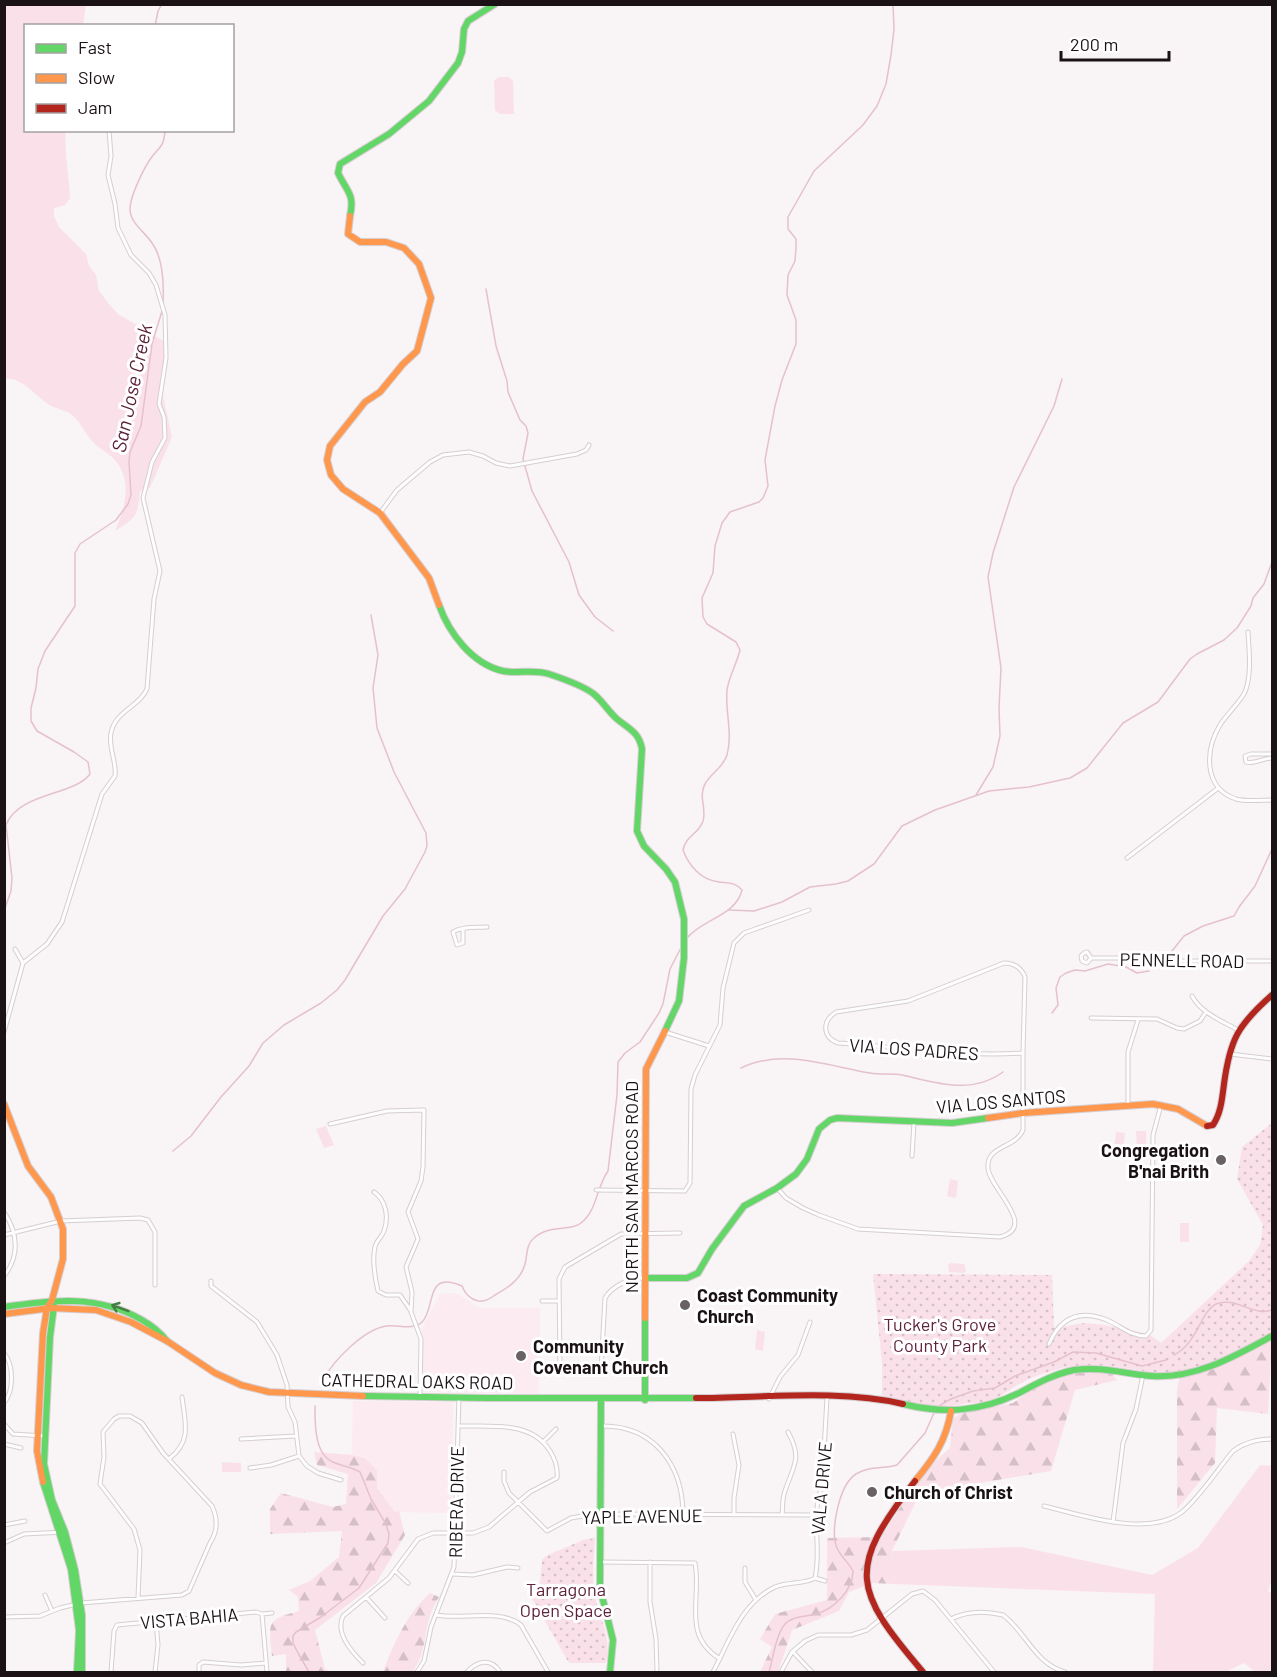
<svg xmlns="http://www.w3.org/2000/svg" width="1277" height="1677" font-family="Barlow,sans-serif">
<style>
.built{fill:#fcebf0}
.grass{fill:#fae1e9}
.forest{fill:url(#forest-firs)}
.park{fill:url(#park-dots)}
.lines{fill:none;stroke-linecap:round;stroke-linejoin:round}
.stream{stroke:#e5c1cc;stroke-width:1.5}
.street-casing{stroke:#d6ced1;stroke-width:5}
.fast-casing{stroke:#d6ced1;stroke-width:8}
.slow-casing{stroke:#d6ced1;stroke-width:8}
.jam-casing{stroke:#d6ced1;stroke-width:8}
.street{stroke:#fefdfe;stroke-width:3}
.fast{stroke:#63d668;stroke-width:6}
.slow{stroke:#ff974d;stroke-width:6}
.jam{stroke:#b3261e;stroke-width:6}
.oneway{stroke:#437e43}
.poi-dot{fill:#696163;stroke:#fff;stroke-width:2}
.labels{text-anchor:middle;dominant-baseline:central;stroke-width:6;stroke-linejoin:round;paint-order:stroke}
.street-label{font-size:18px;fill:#1b1215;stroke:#fff}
.poi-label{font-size:18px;font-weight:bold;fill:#1b1215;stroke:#fff;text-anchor:start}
.park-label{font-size:18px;fill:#5f233b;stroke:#fff}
.water-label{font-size:20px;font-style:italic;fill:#571d35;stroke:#fff}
</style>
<defs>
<pattern id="forest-firs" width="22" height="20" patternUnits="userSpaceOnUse" patternTransform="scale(1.5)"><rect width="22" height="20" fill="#fae1e9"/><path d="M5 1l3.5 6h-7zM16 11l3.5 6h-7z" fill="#d6c0c7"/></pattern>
<pattern id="park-dots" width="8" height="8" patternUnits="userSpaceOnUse" patternTransform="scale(1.5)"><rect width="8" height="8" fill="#fae1e9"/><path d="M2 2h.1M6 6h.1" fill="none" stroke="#d6c0c7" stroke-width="1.8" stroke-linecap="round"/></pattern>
</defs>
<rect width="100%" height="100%" fill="#f9f4f5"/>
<path class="built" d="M456,1293L480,1308H540L539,1394L425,1392L423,1379L422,1329L440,1294Z
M353,1401L453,1402L452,1513L395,1512L377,1488L365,1458L352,1455Z"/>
<path class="grass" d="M5,5H86L83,25L26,26V130L66,131C64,149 69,177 70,198L65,205L54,208V216L59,227L86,254L89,266L96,275L99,291L109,304L118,314L167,343L162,392L172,437L150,488L140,491C138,516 136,518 115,531C123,512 131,490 121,469C114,455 105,453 95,444C86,436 81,422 72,415C67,411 58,409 51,406C37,398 23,377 5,379Z
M498,77H509L513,81L514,114H500L495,110L494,81Z
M326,1126L334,1145L324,1148L316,1129Z
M1136,1131H1146V1150H1137Z
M1116,1132L1125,1133L1123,1150L1114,1149Z
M950,1179L958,1181L956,1197L955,1198L947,1196Z
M1180,1223H1189V1242H1180Z
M950,1263L964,1264L966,1271L964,1273L949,1272L948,1265Z
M48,1315L43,1424L40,1430L44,1343Z
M757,1330L765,1332L763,1351L755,1349Z
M222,1462L241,1463V1472H222Z
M1260,1465L1272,1466V1579L1268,1591L1272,1593V1672H1255L1244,1663L1226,1672L1153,1671L1155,1594L895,1584L892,1551L1021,1547L1152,1575L1198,1548Z"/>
<path class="forest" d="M1272,1338L1268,1414L1217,1408L1215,1463L1177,1509V1389L1180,1376L1226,1362Z
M1108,1369L1117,1380L1075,1390L1051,1471L920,1493L892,1551L895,1584L873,1583L849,1592L839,1611L792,1630L778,1672H760L772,1647L760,1639L775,1614L827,1600V1538L881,1537L925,1470L950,1448L953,1419L960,1414L1013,1403L1051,1376Z
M314,1452L352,1455L365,1458L377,1470V1488L395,1512L399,1511L405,1535L376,1583L315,1630L325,1669L330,1672H286V1654L272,1656C269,1623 265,1620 299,1611L298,1597L289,1590L310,1581L339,1557L342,1531L270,1534V1509L281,1493L333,1507L346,1504L348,1474L317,1465Z
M430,1593L439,1597C435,1604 431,1611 429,1619C424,1637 425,1657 412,1672H383C394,1643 406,1615 430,1593Z"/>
<path class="park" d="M1272,1123V1338C1239,1355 1204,1377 1166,1377C1160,1377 1155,1373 1149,1372C1118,1367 1088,1361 1058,1369C1046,1373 1034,1376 1023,1382C1007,1390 989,1408 969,1403L937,1409L882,1397V1362L873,1274L1052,1275L1054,1328L1084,1323L1104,1325L1149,1334L1161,1343L1249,1261L1260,1245L1263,1225L1237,1179L1242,1147Z
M595,1538C594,1555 592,1573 594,1590C597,1616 613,1636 606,1663H569L530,1595L540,1583L542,1560L546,1556L583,1540Z"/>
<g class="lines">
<path class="stream" d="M155,26L158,11L162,4
M486,289L496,346L507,381L508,392L520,420L526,426L528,433L523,459L532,491L569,562L579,595L595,617L613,631
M163,306C164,287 164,259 152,243C145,232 130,223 130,209C130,196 144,168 151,158C160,146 164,147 165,130
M976,795L993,767L1000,736L999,708L1001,668L988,577L993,553L1014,487L1054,406L1062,379
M729,910L754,911L782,902L810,887L836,884L848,881L874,864L902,826L935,810L989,791L1029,787L1070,778L1087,768L1123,723L1158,702L1190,659L1197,654L1224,640L1237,628L1251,606L1253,598L1264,584L1272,562
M4,911L11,891L12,878L6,825C19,792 74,796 90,774L88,762L74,752L37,731L31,721V708L36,688L38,669L45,651L75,606V553L80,544L116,520L128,504L131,495L129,461L130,452L141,426L152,344L162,311
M687,938C702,919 736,916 742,890C735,882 728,883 719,882C701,880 689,866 683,850C686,835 699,834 703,821C707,809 698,796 705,784C711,773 723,768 727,755C733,733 725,712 727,690C729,676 737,663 740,650L736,642L707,624L703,617L702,598L713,573L715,546L722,523L730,512L759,502L763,498L768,486L765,460L775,406L782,380L796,344V320L787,295L788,275L795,261L796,248V239L788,229V217L814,171L863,125L877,106L886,84L891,55L894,29L893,4
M1168,956L1184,936L1203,926L1234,916L1239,907L1255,886L1272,849
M1052,1013L1058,1005L1056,988L1060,977L1066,973L1075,970L1085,971L1108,964L1126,967L1137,973L1149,971
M741,1068C782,1048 828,1066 870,1073C881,1075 892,1073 902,1075C937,1083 971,1095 1003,1072
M173,1151L191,1136L221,1097L249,1066L263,1043L284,1025L321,1003L337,990L345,980L383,916L405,889L425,852L427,846L426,833L394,772L377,728L373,688L378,655L371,615
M1174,1355C1198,1343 1200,1312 1216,1304C1235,1296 1254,1317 1272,1310
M323,1380C334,1360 363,1330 386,1326C398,1324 412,1331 422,1322C436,1309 424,1269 462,1286C465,1294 470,1299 478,1301C485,1302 490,1299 495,1295C507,1288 519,1281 524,1267C528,1257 525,1245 534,1238C550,1224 570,1232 581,1223C597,1211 596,1188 608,1171L617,1095L618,1062L625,1053L640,1042L659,1013L663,1004L670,969L684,942
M937,1409L942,1404L951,1399L973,1391L995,1388L1015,1376L1054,1362L1073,1352L1096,1353L1142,1366L1166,1360
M309,1672L298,1653L293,1643V1636L296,1632L321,1617L359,1588L388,1543L389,1534L386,1524L371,1499L360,1472C351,1467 342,1466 333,1462C314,1454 315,1423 315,1406
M769,1672C773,1659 776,1634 785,1624C792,1616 806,1617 816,1614C834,1609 853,1590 853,1571C849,1563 841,1557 837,1548C830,1530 839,1485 856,1474C868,1466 884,1469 897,1465L925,1433L934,1413"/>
<defs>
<path id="street" d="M380,513L397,490L430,462L443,455L469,452L483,456L496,463L510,466L577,454L586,450L589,445
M1248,632C1249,650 1252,675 1245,692C1241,701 1226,715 1220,725C1205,750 1203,788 1236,799C1247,802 1261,800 1272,800
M1272,754H1251L1245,756L1246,762C1254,765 1263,758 1272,758
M1127,858L1217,789
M463,929V943L457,945L453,932C463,926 476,928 487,927
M15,949L23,963
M1091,958L1087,952L1084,953L1081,956L1082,961L1087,963L1091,958H1136L1153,961H1272
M23,963L47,944L62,922L102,794L115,776C117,762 108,748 111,733C115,711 139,707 147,689L154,599L160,571L143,498L152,462L165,438L164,417L159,404L166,358L165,315L156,285L149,273L131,255L118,228L115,204L108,175L111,156L109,130
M1004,963C1014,963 1021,967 1025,977L1023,1053C961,1057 900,1047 838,1043C822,1037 822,1021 836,1012L908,1001Z
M1192,996C1201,1013 1222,1021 1238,1030
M1091,1018L1157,1019L1177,1028L1184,1029L1200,1021L1206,1012
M4,1032L23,963
M665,1032L709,1046
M1230,1054L1272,1059
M1128,1106V1052L1138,1020
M330,1124L387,1111L424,1110L423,1167L421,1181L408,1212L418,1239L406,1267L412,1292L411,1312L421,1339L420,1397
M912,1156L914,1122
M777,1188L786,1198L803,1208L819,1215L858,1229L1000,1237C1039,1227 989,1188 988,1168C986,1145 1015,1149 1023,1130V1054
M596,1190L685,1191L690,1183L691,1089L695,1075L720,1025L723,988L734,943L744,933L809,910
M374,1192C386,1200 389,1217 384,1231C382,1237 376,1241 375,1247C372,1260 375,1278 378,1291L386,1295H400L411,1311
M4,1212C18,1233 20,1256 4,1276
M4,1235L61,1221L140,1218L148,1220L155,1232V1285
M645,1278C630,1278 613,1285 605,1298L601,1369L598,1370H566L560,1367L559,1279L565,1267L621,1234L680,1233
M211,1281V1286L257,1322L277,1355L287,1385L288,1407L295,1422L299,1456L307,1466L318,1473L341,1480
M542,1301H559
M1049,1344C1060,1318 1079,1309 1107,1320C1121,1326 1130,1336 1146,1336L1151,1330L1153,1135L1161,1105
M4,1353C14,1365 14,1391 4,1403
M769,1399L780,1377L798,1355L810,1322
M4,1424L13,1434L44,1436
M601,1426C654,1425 683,1465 683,1515
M733,1434L739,1465L734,1498V1515
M241,1439L296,1436
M543,1442L556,1429
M4,1444L21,1448
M170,1458C192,1441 185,1422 182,1397
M250,1468L271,1465L299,1456
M504,1472V1481L509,1493L547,1531L571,1518L594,1514L816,1515
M1044,1506C1082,1515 1148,1538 1182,1512C1199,1498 1218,1469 1233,1451C1245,1442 1257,1439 1272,1439
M782,1515C783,1507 782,1498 785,1491C793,1466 803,1459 788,1432
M1113,1522L1123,1443L1136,1409L1143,1375
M4,1525L25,1521
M4,1543L24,1534L65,1532
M600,1562L695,1563C702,1599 681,1635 720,1659
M650,1562V1602L656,1639L657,1672
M745,1568V1582L756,1600
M395,1571L408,1583
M453,1574L473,1575L507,1567L518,1568
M815,1578C822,1548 810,1518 822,1486L827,1398
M45,1595L52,1611
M366,1597L385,1618
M262,1614L267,1672
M436,1615C462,1620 500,1608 521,1625L548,1672
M4,1617L40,1616L60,1608L81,1603L182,1595L189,1591L210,1543C218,1531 218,1519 212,1506L163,1453L142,1423L130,1416H119L114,1419L103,1432L104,1457L100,1484L134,1529L140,1550L138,1598
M951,1619C967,1611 986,1611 1003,1615C1026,1632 1035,1664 1065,1672
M793,1652L812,1672
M363,1663C351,1651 335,1633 343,1616L389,1578L418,1539L433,1533H473L489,1527L530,1492L557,1478C558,1469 555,1459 550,1451C531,1420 489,1427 458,1426
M111,1672L114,1631L117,1625L256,1612L262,1614L272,1613
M155,1672L158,1645L156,1621
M199,1672V1665L203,1662L241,1665L266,1663
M417,1672L424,1661L431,1627L454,1567L459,1396
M467,1672C477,1661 491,1657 500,1672
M713,1672C729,1642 741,1603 775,1587C787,1582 806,1584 815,1578L825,1581
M781,1672L792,1652L805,1641L818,1635H851L867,1630L912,1594L923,1591L935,1600L994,1672"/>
<path id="fast" d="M350,216C355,194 347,192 338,173L340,164L389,134L429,101L458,63L462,52L464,29L468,21L495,4
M439,605C449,633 472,664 503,671C518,674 535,669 549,674C561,678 586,687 595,695C603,702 609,712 617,719C629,729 639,732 642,749L637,831L644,846L666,869L675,882L684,919V958L679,1001L665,1031
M645,1278H687L698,1273L712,1249L744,1206L777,1188L796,1174L807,1159L819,1129L830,1120L837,1118L952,1123L988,1118
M54,1306L50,1337L44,1464L52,1500L65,1532L75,1570L82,1615V1672
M4,1307C52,1300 98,1294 142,1320C151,1325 160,1332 167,1341
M363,1396L486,1398H696
M601,1399L600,1588L613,1640L610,1672
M645,1400V1318
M903,1404C944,1414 980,1412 1019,1393C1036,1384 1054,1374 1074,1370C1100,1366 1126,1374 1152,1376C1196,1379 1235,1356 1272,1336
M43,1482L71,1569L79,1630L77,1672"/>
<path id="slow" d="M350,216L348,234L360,242H386L404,248L419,264L431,298L417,351L403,364L380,392L365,402L330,446L327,460L331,475L343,489L380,513L429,578L439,605
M4,1104L28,1166L51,1197L63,1229V1259L52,1300L47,1308L43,1333L37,1451L43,1482
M988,1118L1023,1113L1153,1104L1178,1109L1207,1126
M4,1314L51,1308L96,1310L131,1322L167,1341L215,1373L241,1385L269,1392L363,1396
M645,1318L646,1069L665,1031
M915,1481C934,1458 946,1441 951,1411"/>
<path id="jam" d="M1207,1126L1213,1125C1221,1113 1222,1099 1224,1084C1230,1039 1238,1025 1272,995
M696,1398C763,1398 839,1389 903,1404
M915,1481C846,1569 853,1590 923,1672"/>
</defs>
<use href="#street" class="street-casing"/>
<use href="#fast" class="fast-casing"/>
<use href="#slow" class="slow-casing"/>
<use href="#jam" class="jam-casing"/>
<use href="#street" class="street"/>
<use href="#fast" class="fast"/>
<use href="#slow" class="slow"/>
<use href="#jam" class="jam"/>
</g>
<defs><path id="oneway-shaft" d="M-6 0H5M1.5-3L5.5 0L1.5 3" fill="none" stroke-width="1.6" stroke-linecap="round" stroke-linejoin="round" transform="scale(1.5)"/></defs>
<use class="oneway" href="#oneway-shaft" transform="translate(120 1308) rotate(-160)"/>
<g class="poi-dot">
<circle cx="1221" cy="1160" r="6"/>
<circle cx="685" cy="1305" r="6"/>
<circle cx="521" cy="1356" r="6"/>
<circle cx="872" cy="1492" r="6"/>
</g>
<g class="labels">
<g class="street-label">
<text transform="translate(1182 960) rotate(1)">PENNELL ROAD</text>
<text transform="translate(914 1049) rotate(4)">VIA LOS PADRES</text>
<text transform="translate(1001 1101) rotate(-5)">VIA LOS SANTOS</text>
<text transform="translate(631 1187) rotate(-90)">NORTH SAN MARCOS ROAD</text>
<text transform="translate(417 1381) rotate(1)">CATHEDRAL OAKS ROAD</text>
<text transform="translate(821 1488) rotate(-85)">VALA DRIVE</text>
<text transform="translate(456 1502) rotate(-89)">RIBERA DRIVE</text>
<text transform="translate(642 1516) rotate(-1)">YAPLE AVENUE</text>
<text transform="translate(189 1618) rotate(-5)">VISTA BAHIA</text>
</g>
<g class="poi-label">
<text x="1209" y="1150" text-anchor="end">Congregation<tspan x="1209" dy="21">B'nai Brith</tspan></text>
<text x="697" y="1295">Coast Community<tspan x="697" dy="21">Church</tspan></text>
<text x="533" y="1346">Community<tspan x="533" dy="21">Covenant Church</tspan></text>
<text x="884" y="1492">Church of Christ</text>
</g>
<g class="park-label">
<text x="940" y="1324">Tucker's Grove<tspan x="940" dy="21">County Park</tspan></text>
<text x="566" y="1589">Tarragona<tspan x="566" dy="21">Open Space</tspan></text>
</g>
<g class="water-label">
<text transform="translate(131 388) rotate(-78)">San Jose Creek</text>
</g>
</g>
<rect width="1277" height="1677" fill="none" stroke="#1b1215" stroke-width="12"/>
<rect x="24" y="24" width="210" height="108" fill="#ffffff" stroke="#a4a0a1" stroke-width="1.5"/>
<rect x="36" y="44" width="30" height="9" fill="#63d668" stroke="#a4a0a1" stroke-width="1.5"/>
<text x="78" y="54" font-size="18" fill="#1b1215">Fast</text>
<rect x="36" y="74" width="30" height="9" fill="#ff974d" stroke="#a4a0a1" stroke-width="1.5"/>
<text x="78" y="84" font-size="18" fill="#1b1215">Slow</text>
<rect x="36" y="104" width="30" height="9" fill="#b3261e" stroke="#a4a0a1" stroke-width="1.5"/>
<text x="78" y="114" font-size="18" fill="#1b1215">Jam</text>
<path d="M1061 51v9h108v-9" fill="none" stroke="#1b1215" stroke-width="3"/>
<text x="1070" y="51" font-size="18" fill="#1b1215" stroke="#ffffff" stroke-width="4.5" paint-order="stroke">200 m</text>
</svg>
